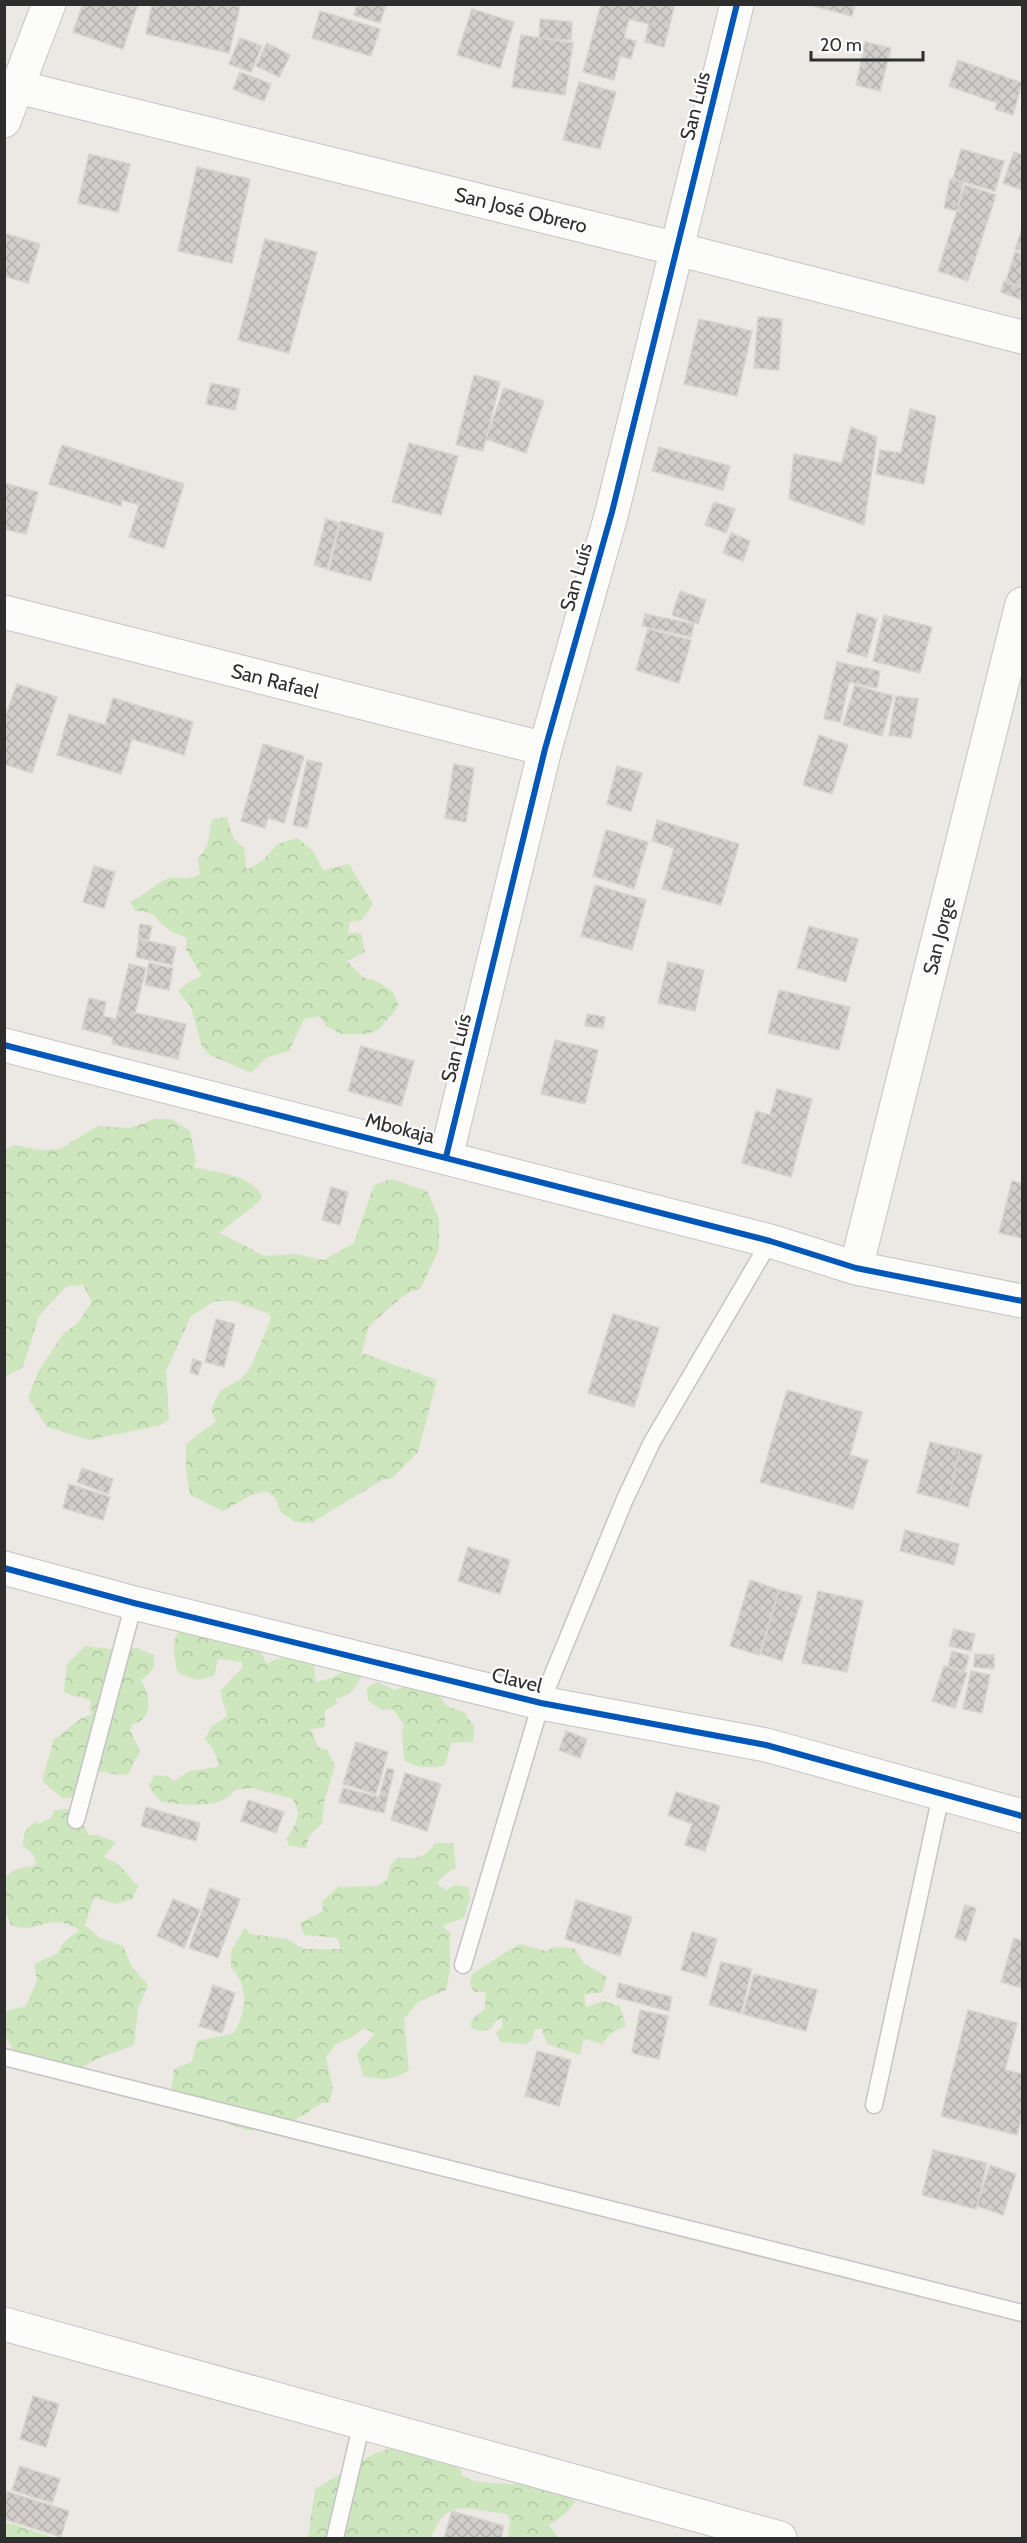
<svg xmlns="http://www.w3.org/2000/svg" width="1027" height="2543" font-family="Cabin,sans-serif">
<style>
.forest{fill:url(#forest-crowns)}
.building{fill:url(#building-cross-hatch);stroke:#d7d4d0;stroke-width:1.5}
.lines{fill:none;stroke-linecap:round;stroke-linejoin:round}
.lane-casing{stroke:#c5c4c5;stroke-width:19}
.street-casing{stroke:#c5c4c5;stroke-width:35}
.lane{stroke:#fcfcfb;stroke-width:16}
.street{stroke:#fcfcfb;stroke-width:33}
.cycleway-casing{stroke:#fff;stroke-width:10}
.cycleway{stroke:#0057b8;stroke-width:6}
.labels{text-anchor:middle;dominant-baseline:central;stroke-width:4.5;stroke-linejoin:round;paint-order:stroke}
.street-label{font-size:20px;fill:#2e2e2e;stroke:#fff}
</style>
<defs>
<pattern id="forest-crowns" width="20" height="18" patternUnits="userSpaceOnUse" patternTransform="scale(1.5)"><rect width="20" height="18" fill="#cee6be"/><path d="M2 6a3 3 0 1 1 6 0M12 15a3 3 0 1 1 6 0" fill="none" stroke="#b1c6a4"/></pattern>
<pattern id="building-cross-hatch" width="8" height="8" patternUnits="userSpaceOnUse" patternTransform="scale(1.5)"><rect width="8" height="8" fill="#d1cecb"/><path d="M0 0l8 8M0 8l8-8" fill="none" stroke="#b4b1af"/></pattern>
</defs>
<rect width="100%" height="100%" fill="#ece8e4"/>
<path class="forest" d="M227,817L233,838L244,848L247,870L262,861L278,844L297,838L313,851L323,870L349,864L373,904L362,920L350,922L348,933H361L365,952L347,961L363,977L378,982L393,992L399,1006L378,1030L367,1034H342L326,1026L320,1016L304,1019L289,1051L268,1057L251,1073L210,1055L202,1047L191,1007L178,991L189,982L202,976L186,950L187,938C181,935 173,933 168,929C152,918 161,912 135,911L130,902C141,897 161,880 167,879C181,875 186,883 200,874L198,859L207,846L212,819Z
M155,1119H171L190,1131L197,1164L194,1162V1167C217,1173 252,1174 262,1197C250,1212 234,1219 220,1233L265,1256L295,1254L324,1260L354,1243L374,1185L392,1179L427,1191L439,1218V1249L421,1288L404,1295L369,1326L362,1353L437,1380L418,1452L391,1479H384L311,1523L295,1522L281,1512L276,1499L267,1491L252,1495L223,1511L190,1495L186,1469V1444L216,1421L211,1410L219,1392L242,1378L251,1367L271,1318L267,1313L233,1301H215L191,1316L166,1371L169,1419L161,1425L89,1440L47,1427L28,1398L39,1370L63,1334L77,1324L92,1302L83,1285L67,1286L39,1316L23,1367L5,1377V1150L14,1145L41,1150L60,1149L98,1126L130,1128Z
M187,1618L259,1649L267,1664C282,1654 295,1656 313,1660L316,1682L331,1678L352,1667L363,1673C356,1687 351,1697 334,1699L338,1703L325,1711V1727L311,1729L318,1747L327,1750L335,1766L324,1802L322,1824L309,1835L306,1849L289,1845L286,1839C296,1825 302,1815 293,1799L251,1788L235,1790C222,1811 182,1804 161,1802L149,1787L154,1775L167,1776L174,1781L189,1771L218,1767C218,1756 212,1747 205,1739L211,1727L227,1716L220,1691L242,1668V1662L218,1659L214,1676L197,1680L178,1673C172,1647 171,1640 187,1618Z
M85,1646L119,1650L138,1648L153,1655C157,1668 151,1673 141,1680C149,1693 155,1719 133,1724L130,1730L140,1752L128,1774C115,1777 104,1769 92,1773L79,1798H62L42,1781L54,1739C69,1730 74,1720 92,1714L90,1709L91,1701C82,1695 73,1699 64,1691L67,1664Z
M377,1682L394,1690L414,1683L435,1690L447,1706L464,1712L474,1726L473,1742L451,1743L445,1765C430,1769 416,1768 404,1760L402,1731L404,1725L393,1709L382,1710L368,1701L367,1688Z
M66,1809L77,1810L88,1835H96L116,1842L104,1857L118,1864L138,1886L132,1899L116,1904L94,1897L85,1925L100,1938L123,1946L132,1967L148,1985L138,2008L134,2045L99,2058L73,2072L15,2052L5,2036L6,2011L26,2006L37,1980L34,1964L57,1954L63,1943L79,1930C50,1910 37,1936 11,1925L6,1913L5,1876L17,1869L36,1865L33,1854L23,1846C23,1834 25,1829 36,1821L38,1824L51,1818L54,1810Z
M435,1843H453L456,1867L442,1877L437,1884L446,1890L455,1885L468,1887L470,1899L464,1918L442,1926L450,1932V1971L446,1990L418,2002L404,2019L409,2070C393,2081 382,2080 363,2076L357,2053L375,2034L365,2028L351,2038L336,2044L326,2057L333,2088L329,2103H322L297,2119L263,2130H246L170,2103L174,2069L192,2062L197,2041L234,2033C247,2010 249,1987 231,1967V1951L245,1927L250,1934L287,1939L304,1949H341L337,1938L304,1935L300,1923L323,1911L322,1902L338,1887L377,1886L387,1880L391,1864L398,1857C415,1860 426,1858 435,1843Z
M519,1944L546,1951L555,1947L574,1948L584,1963L607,1977L602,1993H590L584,1995L586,2007L603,2001L620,2006L626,2026L611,2033L602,2044L584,2039L580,2055L547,2044L542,2029H535L532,2040L525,2044L500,2042L496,2032L503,2027L501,2018L494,2023L491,2029L480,2031L471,2028V2020L485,2009V1992H474L470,1984L472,1974Z
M398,2445L437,2450L463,2472L461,2474C475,2487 512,2482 531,2485C544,2487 556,2490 568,2493L575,2502L565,2514L549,2525L559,2538H508L510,2520L507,2514C469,2511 447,2494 431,2538H308L315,2489L374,2454Z
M5,2523L16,2525L54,2538H5Z"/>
<path class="building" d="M83,4H138L123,49L73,32Z
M152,4L240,6L229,53L146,34Z
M357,4H386L380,23L354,15Z
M601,4H675L664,47L645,42L649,24L629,19L624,38L636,41L631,59L620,56L614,80L583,72Z
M806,4H855L852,16Z
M472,9L514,22L500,68L457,55Z
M320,11L380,29L371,56L312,38Z
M540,19L572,22L571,40L539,38Z
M521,35L573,43L565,95L512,87Z
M240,38L262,46L251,72L229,64Z
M865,42L891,48L880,91L856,85Z
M267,43L290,55L279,77L256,66Z
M958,60L1022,83L1013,115L995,109L997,103L949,86Z
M240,72L271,84L264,101L233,89Z
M579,82L616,92L600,149L563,140Z
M961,149L1004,161L995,191L953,179Z
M1014,152L1022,155V190L1003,183Z
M89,154L130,164L118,212L78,203Z
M197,167L250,179L232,263L178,251Z
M950,179L963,182L957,211L944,208Z
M965,185L996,195L968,281L938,271Z
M1022,229V251L1015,249Z
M4,233L40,244L28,283L4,276Z
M265,239L317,252L289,353L238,340Z
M1015,252L1022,254V287L1006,281Z
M1004,281L1022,288V300L1001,292Z
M758,317L782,319L779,370L754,368Z
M699,319L752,331L737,396L684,384Z
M474,375L500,382L483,451L456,445Z
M211,383L240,389L235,410L206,404Z
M504,388L544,401L526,453L486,439Z
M910,409L936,416L924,484L876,474L880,450L901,453Z
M851,427L877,437L864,525L789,499L794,454L842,463Z
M409,443L458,456L441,515L392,502Z
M62,445L184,484L164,548L129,537L139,505L122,500L121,506L49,484Z
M659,447L730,466L723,490L652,471Z
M4,483L38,492L26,534L4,529Z
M714,502L735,509L726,533L705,525Z
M326,519L339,523L327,569L314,565Z
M341,521L384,533L371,581L329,570Z
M731,533L750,541L743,561L723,553Z
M680,591L706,600L698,624L672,615Z
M857,613L877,619L867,657L847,652Z
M645,614L694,624L691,637L642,626Z
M884,615L932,627L920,673L873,661Z
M648,629L691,640L679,683L636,670Z
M837,662L880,671L877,688L849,682L840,722L824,719Z
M17,684L57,697L32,773L4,764V720Z
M855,685L893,696L882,736L843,725Z
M896,696L918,699L911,738L889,735Z
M113,698L193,722L184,755L132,739L121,774L57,755L69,714L105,725Z
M819,735L848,745L832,794L803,785Z
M263,744L304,756L284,823L268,818L265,828L241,821Z
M307,760L322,763L307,828L293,825Z
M454,764L474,768L466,822L445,818Z
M617,766L642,773L631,811L607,804Z
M657,820L739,844L721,905L662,889L674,848L652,841Z
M606,830L648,842L634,889L593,876Z
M94,866L115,872L104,908L83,902Z
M595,885L646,900L632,950L581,936Z
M140,924L152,926L149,940L138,938Z
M809,926L858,939L846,982L797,968Z
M139,939L176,947L172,965L136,957Z
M668,962L704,970L695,1011L658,1003Z
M149,963L173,968L169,990L145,985Z
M129,964L146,968L135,1013L186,1024L178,1059L112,1044L113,1037L82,1029L89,998L106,1002L103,1016L116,1019Z
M779,990L850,1007L839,1050L768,1033Z
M587,1014L605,1017L603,1028L585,1026Z
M555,1040L598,1050L585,1104L541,1094Z
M361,1046L414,1061L401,1106L348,1091Z
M777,1089L812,1099L791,1177L742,1163L756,1111L770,1115Z
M1012,1181L1022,1183V1238L999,1233Z
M331,1187L348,1192L340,1225L322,1220Z
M613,1314L659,1328L634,1407L588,1393Z
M216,1319L235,1324L224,1367L205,1362Z
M193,1359L202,1362L198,1375L190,1373Z
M787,1390L862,1412L850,1455L868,1460L853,1509L760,1482Z
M930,1442L960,1449L948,1501L917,1493Z
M960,1449L982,1455L968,1507L948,1501Z
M82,1468L113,1479L108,1494L77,1482Z
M69,1484L110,1497L103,1520L63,1508Z
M905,1530L959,1544L954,1565L900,1551Z
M468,1547L510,1560L500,1594L458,1581Z
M750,1580L779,1590L759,1655L730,1646Z
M779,1590L802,1596L782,1661L761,1654Z
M818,1591L863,1601L847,1672L802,1663Z
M954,1629L975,1634L971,1651L949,1646Z
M952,1651L969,1656L965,1671L948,1666Z
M975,1654L994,1655V1669L974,1667Z
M944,1666L967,1673L955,1708L932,1701Z
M971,1671L990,1675L982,1713L963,1709Z
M566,1731L587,1739L580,1758L559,1750Z
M356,1742L388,1752L376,1794L343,1784Z
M387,1768L394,1770L384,1813L339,1802L343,1788L379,1797Z
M405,1773L441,1784L427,1831L391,1820Z
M676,1792L720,1806L705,1851L685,1845L692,1824L668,1815Z
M248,1800L284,1812L276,1833L241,1821Z
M146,1807L200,1823L196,1841L141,1826Z
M210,1888L240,1899L218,1958L189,1948Z
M173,1899L200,1910L184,1948L157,1936Z
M576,1900L632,1917L620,1956L565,1939Z
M965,1905L976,1908L966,1941L955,1938Z
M692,1932L717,1939L706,1977L681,1970Z
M1014,1938L1022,1941V1988L1001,1982Z
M721,1962L752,1969L741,2013L709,2005Z
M754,1974L817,1990L806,2031L743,2014Z
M619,1983L672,1997L669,2011L616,1997Z
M213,1985L235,1993L222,2033L199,2026Z
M640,2010L668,2016L659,2059L632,2053Z
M968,2010L1017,2023L1005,2070L1022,2074V2115L1017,2135L941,2116Z
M537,2051L571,2060L559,2106L525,2096Z
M933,2150L987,2163L976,2209L922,2195Z
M990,2165L1016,2174L1003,2215L977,2206Z
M33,2396L59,2404L46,2447L20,2439Z
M20,2466L60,2479L52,2503L12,2490Z
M5,2491L69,2511L61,2537L4,2519Z
M452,2511L504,2526L501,2538H444Z"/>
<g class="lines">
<defs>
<path id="lane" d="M76,1820L134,1603
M463,1965L541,1703L625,1499L652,1442L770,1241
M4,2057L1022,2313
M874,2105L941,1795
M335,2538L362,2422"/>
<path id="street" d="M18,87L677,249L1022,337
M4,121L49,4
M4,612L545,749
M4,1045L770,1241L856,1268L1022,1301
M446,1157L545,749L612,512L737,4
M856,1268L1022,604
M4,1568L134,1603L541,1703L766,1745L1022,1816
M4,2324L780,2538"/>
</defs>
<use href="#lane" class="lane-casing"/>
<use href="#street" class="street-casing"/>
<use href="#lane" class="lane"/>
<use href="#street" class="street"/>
<defs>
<path id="cycleway" d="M4,1045L770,1241L856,1268L1022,1301
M446,1157L545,749L612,512L737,4
M4,1568L134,1603L541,1703L766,1745L1022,1816"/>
</defs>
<use href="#cycleway" class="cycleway-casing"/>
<use href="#cycleway" class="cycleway"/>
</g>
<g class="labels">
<g class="street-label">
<text transform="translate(695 106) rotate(-76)">San Luís</text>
<text transform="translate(521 210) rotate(14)">San José Obrero</text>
<text transform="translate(576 577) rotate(-74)">San Luís</text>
<text transform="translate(275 681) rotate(14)">San Rafael</text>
<text transform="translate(939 936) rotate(-76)">San Jorge</text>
<text transform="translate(456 1048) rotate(-76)">San Luís</text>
<text transform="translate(400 1128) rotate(14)">Mbokaja</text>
<text transform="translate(517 1680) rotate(14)">Clavel</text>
</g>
</g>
<rect width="1027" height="2543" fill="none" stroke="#2e2e2e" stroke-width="12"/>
<path d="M811 51v9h112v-9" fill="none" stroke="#2e2e2e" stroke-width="3"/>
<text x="820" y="51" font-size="18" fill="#2e2e2e" stroke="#ffffff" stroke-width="4.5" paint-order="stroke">20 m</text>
</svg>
